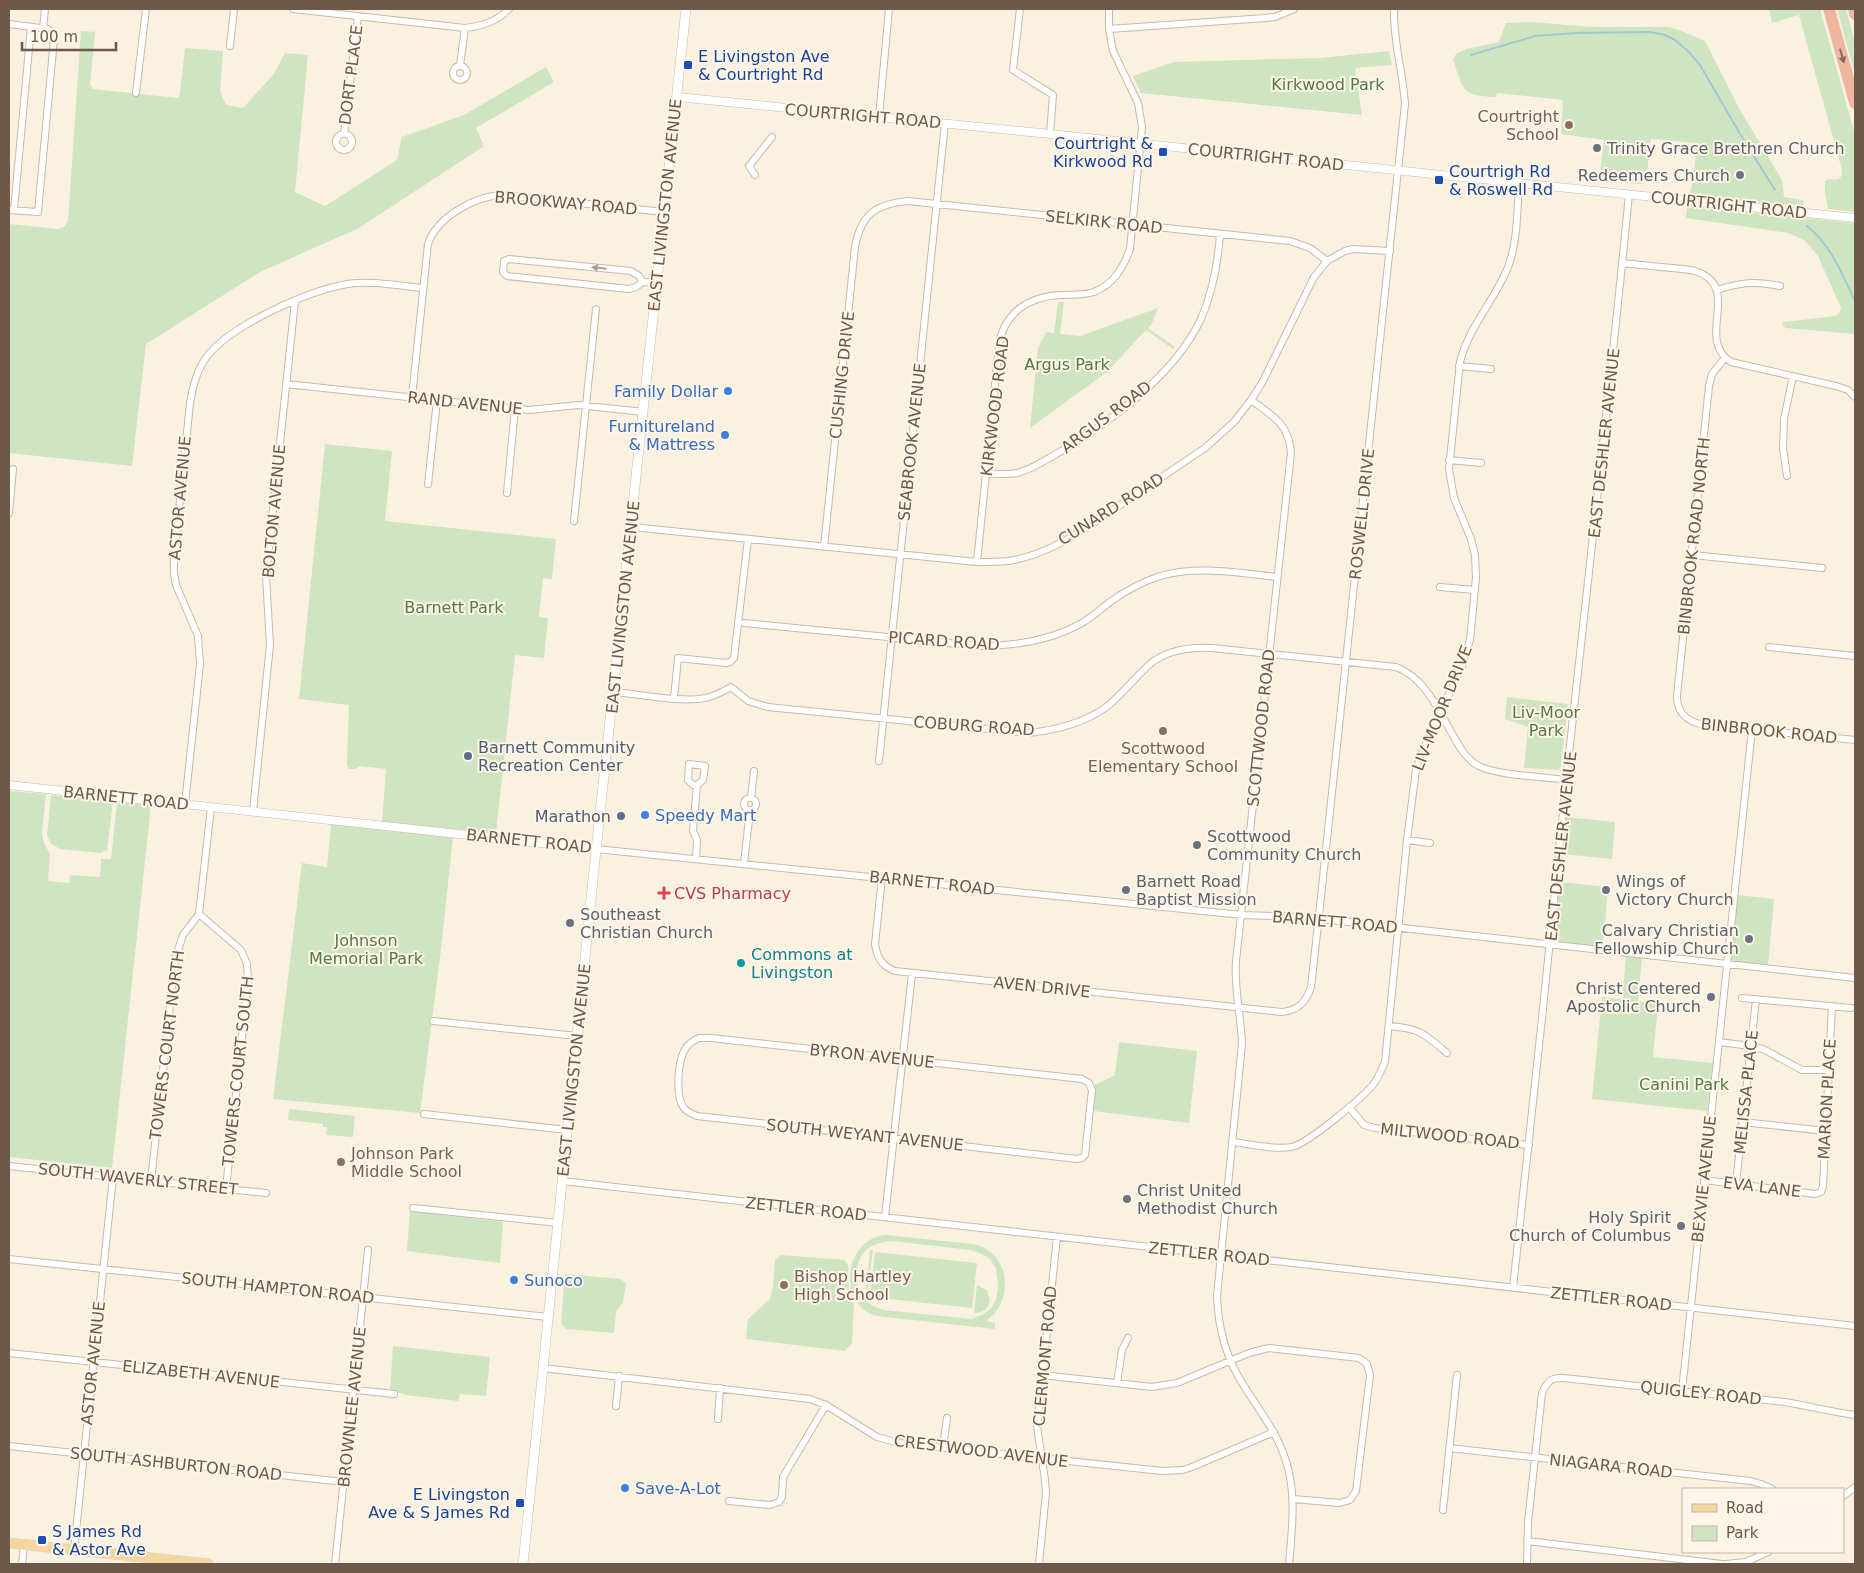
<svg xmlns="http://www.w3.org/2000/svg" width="1864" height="1573" font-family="'DejaVu Sans',sans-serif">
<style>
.green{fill:#cfe5c1;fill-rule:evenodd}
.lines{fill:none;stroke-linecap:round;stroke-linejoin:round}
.stream{stroke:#9fc8d2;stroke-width:2}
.minor-casing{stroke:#c9b9a9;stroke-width:8}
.tertiary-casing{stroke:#c9b9a9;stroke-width:9}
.secondary-casing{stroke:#cebbaa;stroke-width:10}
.primary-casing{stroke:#d9d4d0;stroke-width:11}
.motorway-casing{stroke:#d9d4d0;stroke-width:12}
.minor{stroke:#fff;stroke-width:6}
.tertiary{stroke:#fff;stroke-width:8}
.secondary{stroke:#fff;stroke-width:9}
.primary{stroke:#f3d79e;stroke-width:10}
.motorway{stroke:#efb59d;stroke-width:11}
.oneway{fill:#886b5b}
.oneway2{fill:#a89b92}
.transit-dot{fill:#1a4fb4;stroke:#fdf5e7;stroke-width:2}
.education-dot{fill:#8d6e63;stroke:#fdf5e7;stroke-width:2}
.worship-dot{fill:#6b7280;stroke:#fdf5e7;stroke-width:2}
.shop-dot{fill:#3f7fe0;stroke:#fdf5e7;stroke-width:2}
.service-dot{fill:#5c6f8a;stroke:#fdf5e7;stroke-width:2}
.health-dot{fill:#e0444e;stroke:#fdf5e7;stroke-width:2}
.culture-dot{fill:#0f9aa8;stroke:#fdf5e7;stroke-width:2}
.labels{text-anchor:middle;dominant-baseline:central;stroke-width:4;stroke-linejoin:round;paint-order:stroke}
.transit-label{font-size:16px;fill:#164399;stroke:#fdf5e7;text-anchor:start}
.street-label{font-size:16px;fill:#6e584a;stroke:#fdf5e7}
.park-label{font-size:16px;fill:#547946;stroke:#fdf5e7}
.education-label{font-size:16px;fill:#785e54;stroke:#fdf5e7;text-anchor:start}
.worship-label{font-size:16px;fill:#5b616d;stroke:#fdf5e7;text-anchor:start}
.shop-label{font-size:16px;fill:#366cbe;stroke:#fdf5e7;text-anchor:start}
.service-label{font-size:16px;fill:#4e5e75;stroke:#fdf5e7;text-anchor:start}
.health-label{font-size:16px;fill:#be3a42;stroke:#fdf5e7;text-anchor:start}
.culture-label{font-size:16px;fill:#0d838f;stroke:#fdf5e7;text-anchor:start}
</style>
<rect width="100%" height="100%" fill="#faf1e1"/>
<path class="green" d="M1769,9H1820L1855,135V212L1828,209L1825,193V181L1829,179C1838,181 1842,180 1842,170L1799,15L1772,23Z
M1837,9H1846L1855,43V75Z
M1531,22L1592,27H1668L1679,30L1705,41L1740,110L1782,180L1784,197L1803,200L1804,206L1689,196L1693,182L1697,143L1651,139L1646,181L1641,184L1583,178L1584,172L1600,173L1604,140L1561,134L1563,100L1497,93L1496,97C1461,96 1464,90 1453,60L1456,54L1466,49L1499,42L1506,23Z
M81,31L95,32L90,85L93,89L178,98L180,93L185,48L223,51L220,91L226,105L243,108L273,75L285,53L308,55L295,192L325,206L397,160L402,137L464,115L546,67L554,82L476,128L484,146L359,228L260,272L146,344L132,466L9,453V224L58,229L64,227L68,221Z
M1389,51L1392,65L1355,68L1362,115L1141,93L1133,76L1174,62L1320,58Z
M1687,206L1855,223V334L1786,328L1782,325L1784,322L1836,316L1840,312L1841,308L1818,256L1804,240L1788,233L1686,218Z
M1058,302H1064L1060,334L1080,336L1158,308L1152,323L1148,328L1175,347L1173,349L1146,330L1107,372L1030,428L1038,348L1046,332L1054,333Z
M325,444L392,451L385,521L556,539L552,579L543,578L539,617L548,618L544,658L515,655L496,833L382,822L386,769L360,766L355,769H349L347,765L349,705L299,699Z
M1507,697L1568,704L1561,766L1559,770L1524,768L1528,727L1505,719Z
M9,791L46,794L42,834L44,843L50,854L48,881L69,883L70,875L100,877L101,859H111L117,802L151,805L112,1168L9,1157Z
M51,795L113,801L107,850L100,853L60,849L51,844L47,835Z
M1565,817L1615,822L1612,859L1562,854Z
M331,824L453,837L440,958L420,1113L273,1099L302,863L327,867Z
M1559,882L1608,887L1603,947L1559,942L1555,939Z
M1737,895L1774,899L1768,965L1735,962L1731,959L1730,956Z
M1626,956L1642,958L1638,1001L1658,1004L1653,1057L1713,1063L1707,1111L1592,1099L1602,997L1622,999Z
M1119,1042L1197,1051L1189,1123L1093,1111L1095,1085L1115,1075Z
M289,1109L355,1116L353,1137L326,1135L327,1127H323V1124L288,1120Z
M410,1211L503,1222L500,1263L407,1251Z
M886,1235L972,1244C1010,1250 1016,1301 986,1321L995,1323V1329L877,1316C836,1305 844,1238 886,1235ZM892,1241L971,1250L980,1253L990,1259L996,1268L998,1287L996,1300L991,1308L984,1314L972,1319L884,1310L873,1306L866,1301L873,1250H870L865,1300C853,1289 854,1263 865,1251C872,1244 882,1242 892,1241Z
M875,1252L977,1263L972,1308L870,1297Z
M781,1255L844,1260L848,1265L849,1291L854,1306L852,1343L845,1351L746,1339L748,1319L770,1299L773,1286L775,1260Z
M565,1274L620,1279L626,1283L623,1302L616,1312L614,1333L566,1329L561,1323Z
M977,1285L987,1290L990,1300C989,1309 983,1313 974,1313Z
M393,1346L490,1357L486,1396L460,1394L458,1401L406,1395L390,1390Z"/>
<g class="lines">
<path class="stream" d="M1471,55L1535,36L1577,33L1650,32L1665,35L1675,40L1688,51L1700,65L1743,139L1775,190
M1807,226C1831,245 1842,274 1855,301"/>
<defs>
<path id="minor" d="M293,9L465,28C482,26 496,22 509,9
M1020,9L1013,70L1053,95L1050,134
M9,24L48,29L54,35V39L38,212L9,210
M43,29L45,9
M1109,29L1265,18L1275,17L1294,9
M230,46L234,9
M460,65L465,28
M453 73a7 7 0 1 1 14 0a7 7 0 1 1-14 0Z
M136,93L146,9
M879,117L889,9
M344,134L358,16
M336 142a8 8 0 1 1 16 0a8 8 0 1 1-16 0Z
M755,175L749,166L772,137
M14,210L31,27
M1622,263C1639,265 1656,266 1672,268C1680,269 1688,269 1695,271C1744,287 1694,338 1731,362L1836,386L1848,390L1855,397
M643,282L639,276L631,271L509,259L504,261L503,272L507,276L629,289L636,287L643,282L657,283
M1717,290C1742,282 1755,281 1780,286
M1725,358L1712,374L1709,386L1677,696C1677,712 1685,720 1700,724L1855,740
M1459,366L1491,369
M286,384L529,410L578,405L644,412
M412,397L428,244C437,217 475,196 502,195L664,212
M1251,400C1273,416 1289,424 1291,453L1236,961C1234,989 1241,1016 1242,1044L1217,1296C1218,1324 1224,1351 1238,1376C1254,1404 1275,1428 1285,1458C1297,1492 1292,1529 1289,1564
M1449,460L1481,463
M986,473C996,474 1007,475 1017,473C1031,470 1045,460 1058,453C1111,421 1174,376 1201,319C1213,291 1218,263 1220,234
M1787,476L1783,448L1784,419L1793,376
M428,484L437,400
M507,493L515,408
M9,513L13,469
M574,521L596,309
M632,527L977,562C987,562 998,562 1008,561C1035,557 1063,543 1086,528L1205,448L1234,422L1251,400L1262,383L1314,277L1327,261L1345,251L1353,249L1390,251
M824,547L855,247C861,214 876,204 908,201L1290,241L1310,248L1327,261
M1692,555L1822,568
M977,562L999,345C1004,313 1028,297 1059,295C1071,294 1082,296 1094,292C1114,284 1123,268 1130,249L1142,127L1138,103L1113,51L1109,29V9
M1440,587L1475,590
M744,623L980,646C1016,646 1050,641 1082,623C1092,617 1101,609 1110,602C1125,591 1142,582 1160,576C1198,565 1239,573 1277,577
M1769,647L1855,656
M614,692C639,694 686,704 709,697C717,695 724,691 731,687L748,701L768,707L1029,733C1056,730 1082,724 1105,708C1122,695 1134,678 1149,665C1166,650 1191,647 1212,648L1396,667C1426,678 1439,712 1454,737C1460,748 1467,760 1479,766C1495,775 1546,777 1567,780
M674,698L678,658L726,663L730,662L734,658L748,539
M879,761L945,123
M689,764L705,766L703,780L697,785H693L688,780Z
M751,798L754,771
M744 804a6 6 0 1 1 12 0a6 6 0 1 1-12 0Z
M185,804L200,664L198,636L176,585L174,573V559L190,403C193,386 197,368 209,354C234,324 308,291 347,284C372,280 399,286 423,288
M253,811L270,645L266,576L295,301
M1407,840L1430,843
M596,849L1242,915L1303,917L1855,978
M696,859L697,840L693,831L697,785
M744,864L750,810
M882,878L875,944C877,958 882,966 895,971L1282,1012C1299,1010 1306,1002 1311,987L1320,906L1405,104C1403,72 1393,41 1394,9
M199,914L241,950L247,964L248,980L226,1189
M199,914L211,807
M1742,998L1851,1008
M433,1021L577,1036
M1389,1026C1419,1028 1425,1034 1447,1053
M699,1038H711L1082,1079L1089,1083L1092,1090L1085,1155L1082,1158L1077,1159L697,1116C692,1114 687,1112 684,1108C675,1097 678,1063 684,1051C687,1045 692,1041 699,1038Z
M1719,1042L1750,1046L1763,1049L1802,1070H1828
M1349,1107L1364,1125L1375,1128L1529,1145
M424,1114L567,1130
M1742,1122L1826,1131
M1233,1142C1250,1144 1279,1151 1295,1146C1311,1140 1360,1100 1372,1086C1378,1079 1381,1071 1385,1062L1407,840L1416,770L1421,754L1462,666L1470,640L1476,577L1475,555L1471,539L1454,498L1449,469L1460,362C1469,326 1495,300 1508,267C1518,241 1517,210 1519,183
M9,1166L266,1193
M1704,1180L1815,1194L1821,1192L1823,1186L1832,1006
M151,1181L175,959L183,935L199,914
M562,1181L1855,1326
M1736,1184L1756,999
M413,1208L558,1223
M885,1217L912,974
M9,1259L548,1317
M1513,1288C1532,1119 1549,951 1566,782C1587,586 1610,391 1629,194
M9,1353L394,1394
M543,1368L810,1399L826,1405L877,1437L900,1443L1162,1471L1183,1470L1192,1467L1274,1432
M1042,1375L1152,1387L1177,1383L1249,1353L1269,1348L1359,1358L1367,1364L1370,1375L1356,1491L1350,1500L1340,1503L1293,1499
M1117,1383L1122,1350L1128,1338
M1682,1391L1752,729
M616,1406L619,1376
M718,1419L720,1388
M9,1446L344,1482
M943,1447L947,1418
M1449,1448L1751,1481L1761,1484L1772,1489
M1843,1496L1855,1487
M729,1501L770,1505L779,1502L782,1497L783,1477L826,1405
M1443,1510L1457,1375
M1527,1541L1722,1564
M74,1550L113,1177
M22,1564L24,1545
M335,1564L368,1250
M1039,1564L1046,1493L1045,1480L1037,1426L1057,1237
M1527,1564L1528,1522L1542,1393C1549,1376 1556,1377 1573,1379L1785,1402C1809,1406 1831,1412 1855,1415
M1726,1564L1746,1562L1768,1552"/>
<path id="tertiary" d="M677,97L1050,134L1855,218
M9,785L596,849"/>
<path id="secondary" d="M523,1564L595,860L686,9"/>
<path id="primary" d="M9,1543L208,1564"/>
<path id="motorway" d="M1829,9L1855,103
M1854,9L1855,14"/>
</defs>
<use href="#minor" class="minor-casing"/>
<use href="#tertiary" class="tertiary-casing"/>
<use href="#secondary" class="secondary-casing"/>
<use href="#primary" class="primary-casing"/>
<use href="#motorway" class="motorway-casing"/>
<use href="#minor" class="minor"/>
<use href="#tertiary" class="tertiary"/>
<use href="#secondary" class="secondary"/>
<use href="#primary" class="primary"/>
<use href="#motorway" class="motorway"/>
</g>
<defs><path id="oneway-solid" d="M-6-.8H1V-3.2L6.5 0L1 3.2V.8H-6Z" transform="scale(1.25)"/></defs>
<use class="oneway" href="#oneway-solid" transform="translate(1842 56) rotate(74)"/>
<use class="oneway2" href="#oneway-solid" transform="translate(599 268) rotate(-174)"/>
<g class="transit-dot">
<rect x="683" y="60" width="10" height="10" rx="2.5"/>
<rect x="1158" y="147" width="10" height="10" rx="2.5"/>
<rect x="1434" y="175" width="10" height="10" rx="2.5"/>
<rect x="515" y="1498" width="10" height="10" rx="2.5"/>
<rect x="37" y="1535" width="10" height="10" rx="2.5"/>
</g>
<g class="education-dot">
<circle cx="1569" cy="125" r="5"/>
<circle cx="1163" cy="731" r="5"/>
<circle cx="341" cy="1162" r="5"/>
<circle cx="784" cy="1285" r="5"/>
</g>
<g class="worship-dot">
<circle cx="1597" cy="148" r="5"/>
<circle cx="1740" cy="175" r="5"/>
<circle cx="1197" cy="845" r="5"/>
<circle cx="1126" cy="890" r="5"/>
<circle cx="1606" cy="890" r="5"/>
<circle cx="570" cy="923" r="5"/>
<circle cx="1749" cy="939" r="5"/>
<circle cx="1711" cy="997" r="5"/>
<circle cx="1127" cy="1199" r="5"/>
<circle cx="1681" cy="1226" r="5"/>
</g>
<g class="shop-dot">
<circle cx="728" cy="391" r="5"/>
<circle cx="725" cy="435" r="5"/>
<circle cx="645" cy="815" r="5"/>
<circle cx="514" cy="1280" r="5"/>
<circle cx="625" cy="1488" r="5"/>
</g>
<g class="service-dot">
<circle cx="468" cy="756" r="5"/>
<circle cx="621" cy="816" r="5"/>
</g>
<path class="health-dot" d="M661.5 885.5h5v5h5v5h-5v5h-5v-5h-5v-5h5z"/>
<circle class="culture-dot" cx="741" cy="963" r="5"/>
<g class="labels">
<g class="transit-label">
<text x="698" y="56">E Livingston Ave<tspan x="698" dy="18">&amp; Courtright Rd</tspan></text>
<text x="1153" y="143" text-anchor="end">Courtright &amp;<tspan x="1153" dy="18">Kirkwood Rd</tspan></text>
<text x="1449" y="171">Courtrigh Rd<tspan x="1449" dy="18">&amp; Roswell Rd</tspan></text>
<text x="510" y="1494" text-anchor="end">E Livingston<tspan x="510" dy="18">Ave &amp; S James Rd</tspan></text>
<text x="52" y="1531">S James Rd<tspan x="52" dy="18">&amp; Astor Ave</tspan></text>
</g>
<g class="street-label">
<text transform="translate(351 75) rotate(-83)">DORT PLACE</text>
<text transform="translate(863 116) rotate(5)">COURTRIGHT ROAD</text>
<text transform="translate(1266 157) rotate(6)">COURTRIGHT ROAD</text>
<text transform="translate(566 203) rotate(5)">BROOKWAY ROAD</text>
<text transform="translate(665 205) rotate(-84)">EAST LIVINGSTON AVENUE</text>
<text transform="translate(1729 205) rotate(6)">COURTRIGHT ROAD</text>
<text transform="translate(1104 222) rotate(6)">SELKIRK ROAD</text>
<text transform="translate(842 375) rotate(-84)">CUSHING DRIVE</text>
<text transform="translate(465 403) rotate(6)">RAND AVENUE</text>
<text transform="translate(995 406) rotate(-83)">KIRKWOOD ROAD</text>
<text transform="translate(1106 417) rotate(-37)">ARGUS ROAD</text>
<text transform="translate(912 442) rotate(-84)">SEABROOK AVENUE</text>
<text transform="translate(1604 443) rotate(-84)">EAST DESHLER AVENUE</text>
<text transform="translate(180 498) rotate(-85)">ASTOR AVENUE</text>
<text transform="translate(1111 509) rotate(-32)">CUNARD ROAD</text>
<text transform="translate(274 511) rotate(-85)">BOLTON AVENUE</text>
<text transform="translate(1362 514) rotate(-84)">ROSWELL DRIVE</text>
<text transform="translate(1694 536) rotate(-84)">BINBROOK ROAD NORTH</text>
<text transform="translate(623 607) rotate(-84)">EAST LIVINGSTON AVENUE</text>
<text transform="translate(944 641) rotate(4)">PICARD ROAD</text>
<text transform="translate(1442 708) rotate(-68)">LIV-MOOR DRIVE</text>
<text transform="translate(974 726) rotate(4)">COBURG ROAD</text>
<text transform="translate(1261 728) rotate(-84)">SCOTTWOOD ROAD</text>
<text transform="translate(1769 731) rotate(6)">BINBROOK ROAD</text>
<text transform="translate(126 798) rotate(6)">BARNETT ROAD</text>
<text transform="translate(529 841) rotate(6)">BARNETT ROAD</text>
<text transform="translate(1561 846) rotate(-84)">EAST DESHLER AVENUE</text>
<text transform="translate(932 883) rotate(6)">BARNETT ROAD</text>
<text transform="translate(1335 922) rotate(5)">BARNETT ROAD</text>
<text transform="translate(1042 987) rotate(6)">AVEN DRIVE</text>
<text transform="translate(167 1045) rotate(-83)">TOWERS COURT NORTH</text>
<text transform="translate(872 1056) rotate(6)">BYRON AVENUE</text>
<text transform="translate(574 1070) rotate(-84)">EAST LIVINGSTON AVENUE</text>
<text transform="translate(238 1071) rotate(-84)">TOWERS COURT SOUTH</text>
<text transform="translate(1746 1092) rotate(-84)">MELISSA PLACE</text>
<text transform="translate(1827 1099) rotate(-87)">MARION PLACE</text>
<text transform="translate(865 1135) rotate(6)">SOUTH WEYANT AVENUE</text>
<text transform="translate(1450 1136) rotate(6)">MILTWOOD ROAD</text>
<text transform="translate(138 1179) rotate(6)">SOUTH WAVERLY STREET</text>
<text transform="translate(1704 1179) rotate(-84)">BEXVIE AVENUE</text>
<text transform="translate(1762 1187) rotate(7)">EVA LANE</text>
<text transform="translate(806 1209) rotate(6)">ZETTLER ROAD</text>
<text transform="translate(1209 1254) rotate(6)">ZETTLER ROAD</text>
<text transform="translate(278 1288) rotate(6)">SOUTH HAMPTON ROAD</text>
<text transform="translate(1611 1299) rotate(6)">ZETTLER ROAD</text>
<text transform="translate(1045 1356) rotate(-85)">CLERMONT ROAD</text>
<text transform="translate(93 1363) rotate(-84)">ASTOR AVENUE</text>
<text transform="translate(201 1374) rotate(6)">ELIZABETH AVENUE</text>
<text transform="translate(1701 1393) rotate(6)">QUIGLEY ROAD</text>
<text transform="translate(352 1407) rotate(-84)">BROWNLEE AVENUE</text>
<text transform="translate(981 1451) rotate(7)">CRESTWOOD AVENUE</text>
<text transform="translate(176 1464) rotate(6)">SOUTH ASHBURTON ROAD</text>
<text transform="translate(1611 1466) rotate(6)">NIAGARA ROAD</text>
</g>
<g class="park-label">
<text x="1328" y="84">Kirkwood Park</text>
<text x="1067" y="364">Argus Park</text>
<text x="454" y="607">Barnett Park</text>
<text x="1546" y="712">Liv-Moor<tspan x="1546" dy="18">Park</tspan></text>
<text x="366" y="940">Johnson<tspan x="366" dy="18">Memorial Park</tspan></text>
<text x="1684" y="1084">Canini Park</text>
</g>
<g class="education-label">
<text x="1559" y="116" text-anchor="end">Courtright<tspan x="1559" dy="18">School</tspan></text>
<text x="1163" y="748" text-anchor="middle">Scottwood<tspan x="1163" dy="18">Elementary School</tspan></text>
<text x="351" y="1153">Johnson Park<tspan x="351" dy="18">Middle School</tspan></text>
<text x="794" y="1276">Bishop Hartley<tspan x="794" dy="18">High School</tspan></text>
</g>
<g class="worship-label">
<text x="1607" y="148">Trinity Grace Brethren Church</text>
<text x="1730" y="175" text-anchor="end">Redeemers Church</text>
<text x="1207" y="836">Scottwood<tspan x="1207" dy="18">Community Church</tspan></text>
<text x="1136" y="881">Barnett Road<tspan x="1136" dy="18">Baptist Mission</tspan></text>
<text x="1616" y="881">Wings of<tspan x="1616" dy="18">Victory Church</tspan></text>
<text x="580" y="914">Southeast<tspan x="580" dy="18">Christian Church</tspan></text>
<text x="1739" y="930" text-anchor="end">Calvary Christian<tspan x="1739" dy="18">Fellowship Church</tspan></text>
<text x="1701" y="988" text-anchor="end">Christ Centered<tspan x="1701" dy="18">Apostolic Church</tspan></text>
<text x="1137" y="1190">Christ United<tspan x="1137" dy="18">Methodist Church</tspan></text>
<text x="1671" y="1217" text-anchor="end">Holy Spirit<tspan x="1671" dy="18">Church of Columbus</tspan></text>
</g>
<g class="shop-label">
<text x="718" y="391" text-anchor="end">Family Dollar</text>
<text x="715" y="426" text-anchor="end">Furnitureland<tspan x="715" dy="18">&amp; Mattress</tspan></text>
<text x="655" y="815">Speedy Mart</text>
<text x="524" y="1280">Sunoco</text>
<text x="635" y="1488">Save-A-Lot</text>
</g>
<g class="service-label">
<text x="478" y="747">Barnett Community<tspan x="478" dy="18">Recreation Center</tspan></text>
<text x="611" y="816" text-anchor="end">Marathon</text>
</g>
<g class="health-label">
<text x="674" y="893">CVS Pharmacy</text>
</g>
<g class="culture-label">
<text x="751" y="954">Commons at<tspan x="751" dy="18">Livingston</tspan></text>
</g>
</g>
<rect width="1864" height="1573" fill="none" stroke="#6e584a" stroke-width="20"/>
<rect x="1682" y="1488" width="162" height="65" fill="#fdf5e7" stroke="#c4b6a8"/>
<rect x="1692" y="1504" width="25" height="8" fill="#f3d79e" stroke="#c4b6a8"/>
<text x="1726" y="1513" font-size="15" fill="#6e584a">Road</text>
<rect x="1692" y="1526" width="25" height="15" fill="#cfe5c1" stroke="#c4b6a8"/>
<text x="1726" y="1538" font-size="15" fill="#6e584a">Park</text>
<path d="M22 42v8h94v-8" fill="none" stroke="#6e584a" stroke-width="2.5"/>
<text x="30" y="42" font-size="15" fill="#6e584a" stroke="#fdf5e7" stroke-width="4" paint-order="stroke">100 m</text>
</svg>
